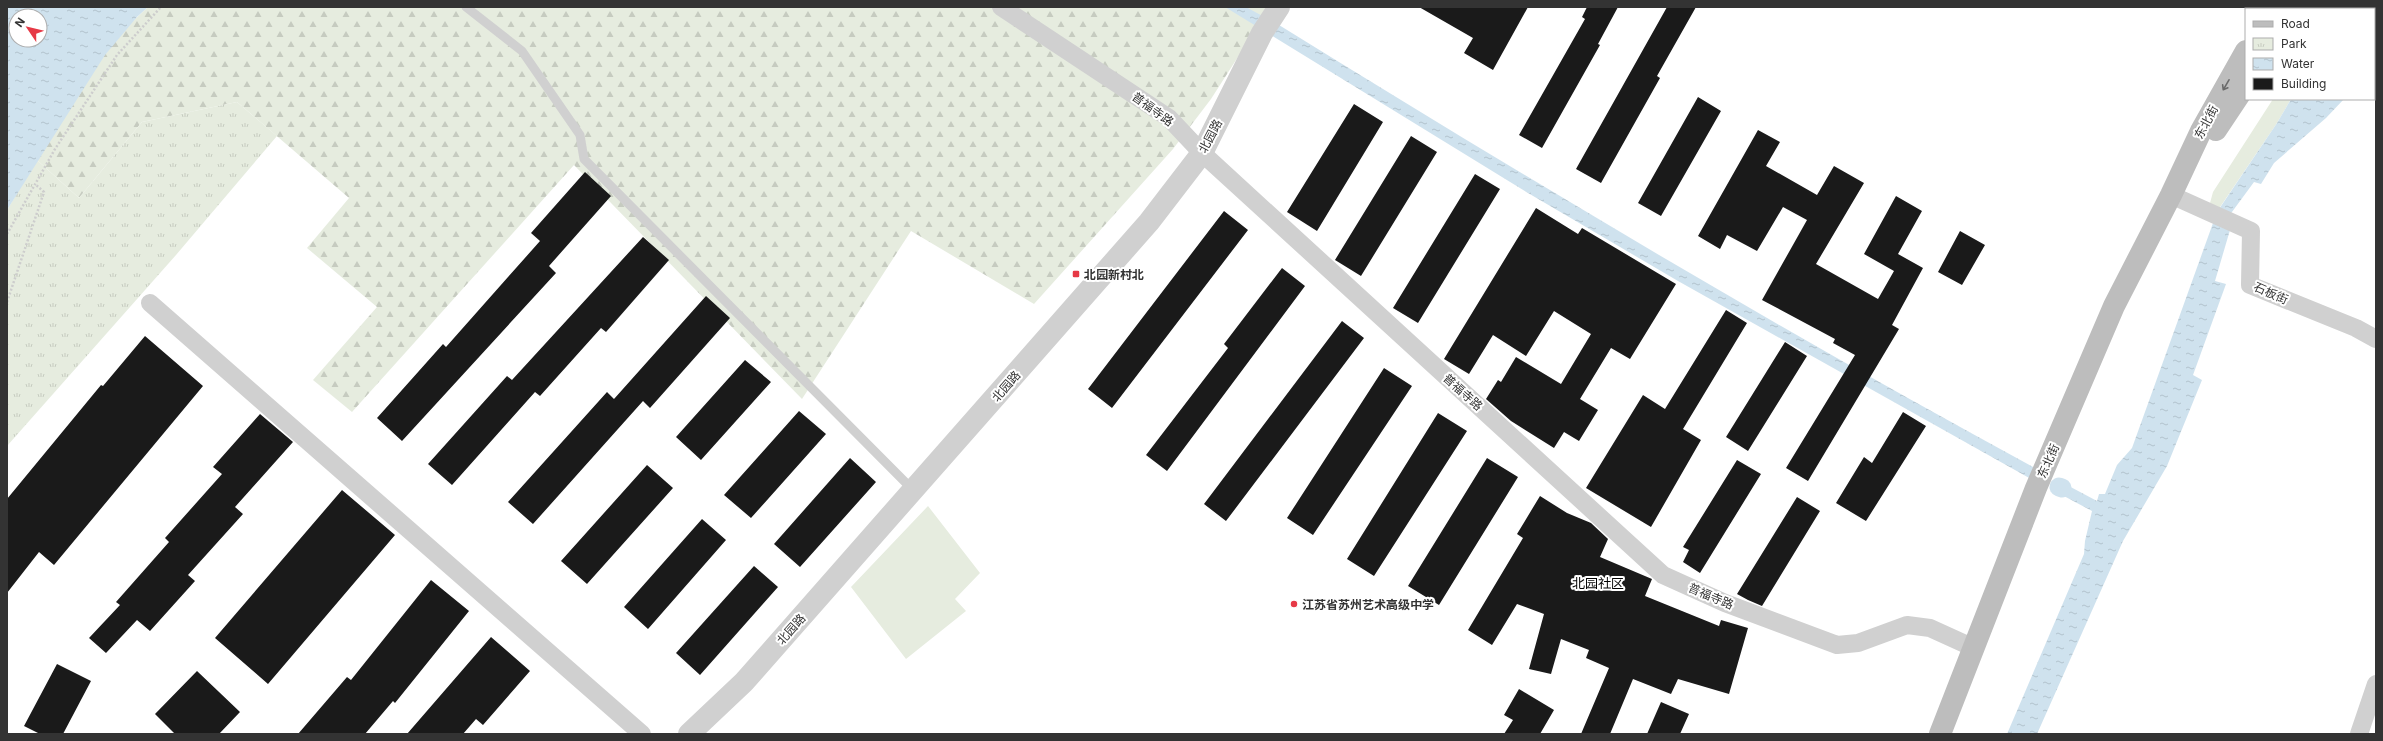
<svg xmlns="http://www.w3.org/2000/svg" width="2383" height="741" font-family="Inter,'Noto Sans SC',sans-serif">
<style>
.grass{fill:#e6ecdf}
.forest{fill:url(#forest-firs)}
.park{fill:url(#park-tufts)}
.water{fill:url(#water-ripples);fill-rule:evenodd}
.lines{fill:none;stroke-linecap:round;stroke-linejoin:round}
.canal{stroke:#cfe2ee;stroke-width:19}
.building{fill:#1a1a1a}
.path{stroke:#cdcdcd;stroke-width:2.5;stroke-dasharray:2 2;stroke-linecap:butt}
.service{stroke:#d0d0d0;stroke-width:9}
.minor{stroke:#d0d0d0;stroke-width:18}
.tertiary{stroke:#d0d0d0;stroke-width:22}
.secondary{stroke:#bdbdbd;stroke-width:22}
.oneway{stroke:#6a6a6a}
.poi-dot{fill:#e63946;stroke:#fff;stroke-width:1.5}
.labels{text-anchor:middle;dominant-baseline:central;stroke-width:4;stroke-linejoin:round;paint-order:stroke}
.street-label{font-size:12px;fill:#333;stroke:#fff}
.poi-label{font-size:12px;font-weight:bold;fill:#333;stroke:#fff;text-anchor:start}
.neighbourhood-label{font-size:13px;fill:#000;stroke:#fff}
</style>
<defs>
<pattern id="forest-firs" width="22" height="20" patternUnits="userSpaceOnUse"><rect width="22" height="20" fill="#e6ecdf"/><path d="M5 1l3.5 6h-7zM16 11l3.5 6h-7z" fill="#c6cbc0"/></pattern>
<pattern id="park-tufts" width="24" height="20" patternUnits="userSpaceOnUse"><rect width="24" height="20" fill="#e6ecdf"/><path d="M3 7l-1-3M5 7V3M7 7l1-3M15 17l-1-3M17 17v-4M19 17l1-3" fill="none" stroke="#c6cbc0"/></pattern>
<pattern id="water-ripples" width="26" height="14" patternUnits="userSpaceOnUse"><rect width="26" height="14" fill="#cfe2ee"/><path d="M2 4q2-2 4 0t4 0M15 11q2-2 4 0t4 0" fill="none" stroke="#b2c2cd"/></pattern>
</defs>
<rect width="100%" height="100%" fill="#fff"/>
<path class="grass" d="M2273,99H2291L2277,123L2218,210L2210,203L2213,192Z
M928,506L980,573L955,599L966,611L906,659L851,587Z"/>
<path class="forest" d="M148,7H1270L1211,99L1173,149L1034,304L911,231L802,399L574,165L352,412L313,380L377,307L307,248L349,198L237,102L142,122L79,198L37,160C70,108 101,48 148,7Z"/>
<path class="park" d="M237,102L277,136L176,255L7,446V210L37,160L79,198L142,122Z"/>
<path class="water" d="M7,7H148L137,17L105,55L7,210ZM16,16H40V40H16Z
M1225,7H1246L1279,25C1528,179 1780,330 2037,469L2031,479L1678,281L1528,193Z
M2291,99H2344L2326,118L2274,163L2261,184L2254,182L2229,216L2230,230L2215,281L2226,284L2193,375L2202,380L2167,466L2123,541L2037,734H2007L2084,554L2085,541L2092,511L2062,495V488L2065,484L2097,501L2099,494H2105L2117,465L2132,448L2217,212L2277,123Z"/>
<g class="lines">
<path class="canal" d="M2059,487L2062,488"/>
</g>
<path class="building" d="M1419,7H1528L1493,70L1464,53L1473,38Z
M1587,7H1618L1598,44L1600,45L1542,148L1519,135L1585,19L1582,17Z
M1667,7H1696L1657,76L1660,78L1601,183L1576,169Z
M1698,97L1721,111L1661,216L1638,203Z
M1354,104L1383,122L1317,231L1287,212Z
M1758,130L1780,142L1766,166L1817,195L1834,166L1864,183L1816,264L1878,299L1894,271L1864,254L1896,196L1922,211L1898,254L1923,268L1892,325L1899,329L1808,481L1786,468L1855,355L1833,343L1835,339L1762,300L1807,220L1783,207L1757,251L1727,235L1720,249L1698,236Z
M1411,136L1437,152L1361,276L1335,260Z
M585,172L611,196L549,266L556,273L402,441L377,418L443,344L446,347L540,241L531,233Z
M1475,174L1500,189L1418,323L1393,308Z
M1536,208L1578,234L1582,228L1676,284L1630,359L1611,348L1580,399L1598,410L1579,441L1564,432L1554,448L1511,421L1486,399L1498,380L1501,382L1516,357L1561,384L1591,334L1554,311L1526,356L1493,335L1469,374L1444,359Z
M1224,211L1248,230L1112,408L1088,389Z
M1960,231L1985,245L1962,285L1938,272Z
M643,237L669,260L606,332L601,328L540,396L535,392L452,485L428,464L507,376L512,380Z
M1282,268L1305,286L1167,471L1146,455L1228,348L1224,344Z
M706,296L730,318L650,408L643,401L533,524L508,502L607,392L614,399Z
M1726,310L1747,323L1683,429L1701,440L1651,527L1586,488L1643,395L1665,409Z
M1342,321L1364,338L1226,521L1204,504Z
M145,336L203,386L54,565L39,552L7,593V499L101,385L103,386Z
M1785,342L1807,356L1748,451L1726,437Z
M745,360L771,382L701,460L676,437Z
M1384,368L1412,386L1313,535L1287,518Z
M799,411L826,434L751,518L724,495Z
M1903,412L1926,426L1866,521L1836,503L1864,457L1872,463Z
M1438,413L1467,431L1374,576L1347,559Z
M260,414L293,442L235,507L243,514L188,575L195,581L150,631L137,620L106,653L89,638L120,605L116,602L169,542L165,538L222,474L213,467Z
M850,458L876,482L800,567L774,544Z
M1487,458L1518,477L1439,605L1408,586Z
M1737,460L1761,474L1700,573L1683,562L1689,550L1683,547Z
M647,465L673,488L587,584L561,561Z
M342,490L395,535L268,684L215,638Z
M1540,496L1567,513L1591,523L1608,539L1600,557L1652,579L1645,596L1719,626L1721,620L1748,628L1729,694L1678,679L1671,694L1633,679L1610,734H1581L1609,668L1586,658L1589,650L1561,639L1551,674L1529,669L1544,614L1517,604L1492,645L1468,630L1523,538L1517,534Z
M1797,497L1820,511L1762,606L1748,600L1737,594Z
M702,519L726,540L648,629L624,607Z
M754,566L778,587L700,675L676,653Z
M431,580L469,611L395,703L393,701L365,734H298L347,677L351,680Z
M491,637L530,671L483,725L476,719L463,734H407Z
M57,664L91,681L63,734H40L24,726Z
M197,671L240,712L219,734H175L155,714Z
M1519,689L1554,710L1540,734H1504L1513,720L1504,715Z
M1661,702L1689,714L1680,734H1647Z"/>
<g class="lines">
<path class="path" d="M7,234L55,149L117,55L161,7
M7,302L44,192L35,184"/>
<path class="service" d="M466,7L522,51L580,135L584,159L913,490"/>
<path class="minor" d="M1001,7L1169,118L1202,153L1663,575L1725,603L1837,645L1858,643L1907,625L1930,628L1974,648
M2171,195L2251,231L2250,285L2356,328L2376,339
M150,303L642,734
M2359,734L2376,684"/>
<path class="tertiary" d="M689,734L744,682L1149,222L1202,153L1262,33L1279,7"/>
<path class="secondary" d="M2306,7L2307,9
M2271,9L2272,7
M2374,71L2376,73
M2216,130L2246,85
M1940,734L2036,488L2114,306L2171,195L2201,131L2246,51"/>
</g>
<defs><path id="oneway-shaft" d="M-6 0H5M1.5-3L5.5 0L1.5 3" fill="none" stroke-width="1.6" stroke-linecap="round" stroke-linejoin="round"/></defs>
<use class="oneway" href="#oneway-shaft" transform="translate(2226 85) rotate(120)"/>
<g class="poi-dot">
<rect x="1072" y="270" width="8" height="8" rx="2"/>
<circle cx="1294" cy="604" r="4"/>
</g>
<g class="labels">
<g class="street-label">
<text transform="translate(1153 109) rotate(36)">普福寺路</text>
<text transform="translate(2206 122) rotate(-62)">东北街</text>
<text transform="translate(1210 136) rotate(-62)">北园路</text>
<text transform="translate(2271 293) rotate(24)">石板街</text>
<text transform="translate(1006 386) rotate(-49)">北园路</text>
<text transform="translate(1463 392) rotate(42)">普福寺路</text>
<text transform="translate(2048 461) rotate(-66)">东北街</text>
<text transform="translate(1711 596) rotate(23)">普福寺路</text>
<text transform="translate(791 629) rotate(-48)">北园路</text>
</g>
<g class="poi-label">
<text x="1084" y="274">北园新村北</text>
<text x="1302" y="604">江苏省苏州艺术高级中学</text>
</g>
<g class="neighbourhood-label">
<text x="1598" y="583">北园社区</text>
</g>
</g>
<rect width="2383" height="741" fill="none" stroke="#333333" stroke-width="16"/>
<rect x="2245" y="8" width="130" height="92" fill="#ffffff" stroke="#adadad"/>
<rect x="2253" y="21" width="20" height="6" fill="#bdbdbd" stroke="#adadad"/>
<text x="2281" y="28" font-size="12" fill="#333333">Road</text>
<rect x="2253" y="38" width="20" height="12" fill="url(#park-tufts)" stroke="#adadad"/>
<text x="2281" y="48" font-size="12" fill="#333333">Park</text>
<rect x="2253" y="58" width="20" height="12" fill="url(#water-ripples)" stroke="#adadad"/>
<text x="2281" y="68" font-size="12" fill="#333333">Water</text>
<rect x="2253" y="78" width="20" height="12" fill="#1a1a1a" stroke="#adadad"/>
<text x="2281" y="88" font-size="12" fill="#333333">Building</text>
<g transform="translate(28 28) rotate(305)"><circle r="19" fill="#ffffff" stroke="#adadad"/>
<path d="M0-3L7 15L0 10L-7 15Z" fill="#e63946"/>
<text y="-6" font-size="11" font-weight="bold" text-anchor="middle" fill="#333333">N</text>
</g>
</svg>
